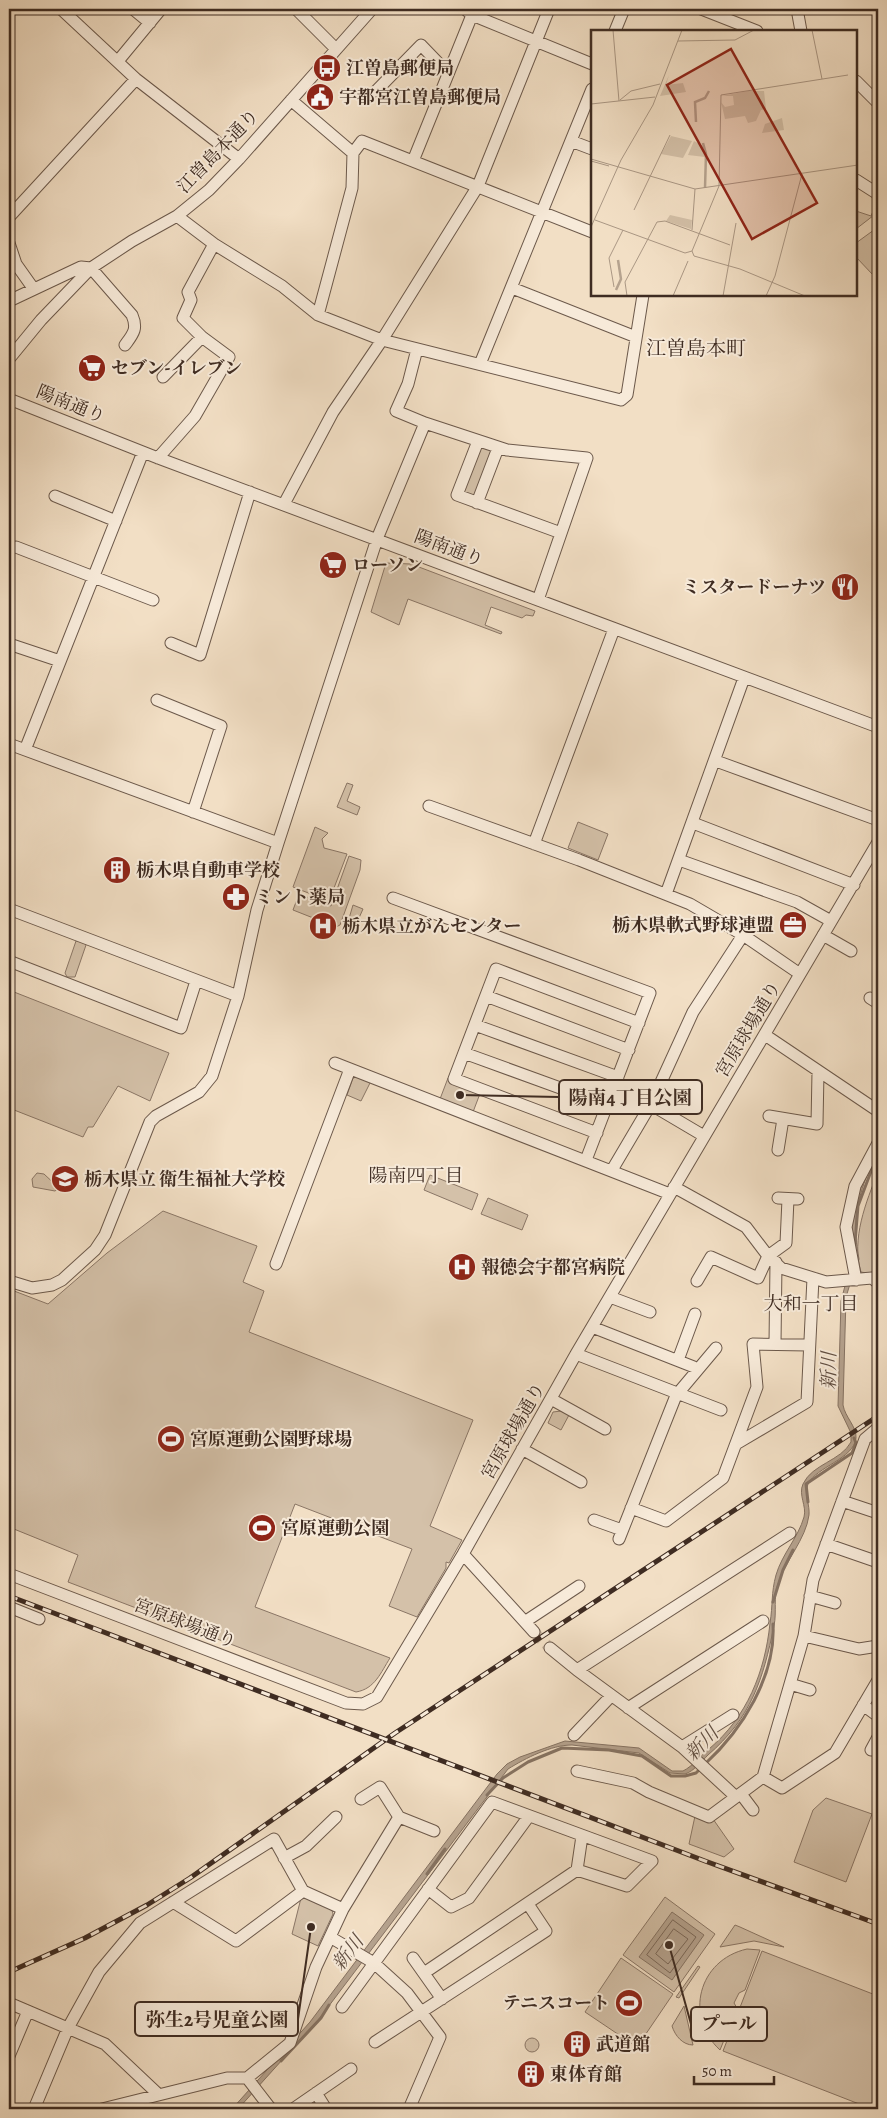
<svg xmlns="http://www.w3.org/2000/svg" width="887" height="2118" font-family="Alegreya,'Noto Serif JP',serif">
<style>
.green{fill:#d4c1a9;stroke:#8a7666}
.water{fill:#b5a28e;stroke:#867363}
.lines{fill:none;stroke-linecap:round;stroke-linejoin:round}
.shore{stroke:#7a6758;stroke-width:1}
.stream{stroke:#867363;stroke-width:3}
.minor-tunnel{stroke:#cebba4;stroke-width:11;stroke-dasharray:11 5.5;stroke-linecap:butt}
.minor-casing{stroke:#6c594b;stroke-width:13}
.minor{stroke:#f7ead9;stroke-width:11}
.rail-casing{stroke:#3f2c22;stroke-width:5}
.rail{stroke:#f7ead9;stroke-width:3;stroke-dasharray:9;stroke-linecap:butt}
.labels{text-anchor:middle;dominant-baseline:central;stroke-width:4;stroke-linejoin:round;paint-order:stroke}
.poi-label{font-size:18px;font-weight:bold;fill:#3f2c22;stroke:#f7ead9;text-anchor:start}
.street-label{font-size:18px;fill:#3f2c22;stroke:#f7ead9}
.neighbourhood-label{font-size:19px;fill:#3f2c22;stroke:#f7ead9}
.water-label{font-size:19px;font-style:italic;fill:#624f42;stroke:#f7ead9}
.quarter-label{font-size:20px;fill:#3f2c22;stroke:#f7ead9}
.inset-river{fill:none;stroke:#b5a28e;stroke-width:2.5}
.inset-road{fill:none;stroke:#aa9784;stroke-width:1}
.view{fill:#8f2418;fill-opacity:0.15;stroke:#8f2418;stroke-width:2.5}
.inset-edge{fill:none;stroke:#3f2c22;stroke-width:2.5}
.leader{fill:none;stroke:#3f2c22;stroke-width:2}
.callout-dot{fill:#3f2c22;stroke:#f7ead9;stroke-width:2}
.callout{fill:#f7ead9;stroke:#3f2c22;stroke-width:2}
.callout-label{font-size:19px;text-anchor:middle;font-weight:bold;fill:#3f2c22}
</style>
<rect width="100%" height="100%" fill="#f2dfc5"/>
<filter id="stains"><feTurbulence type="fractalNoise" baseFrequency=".004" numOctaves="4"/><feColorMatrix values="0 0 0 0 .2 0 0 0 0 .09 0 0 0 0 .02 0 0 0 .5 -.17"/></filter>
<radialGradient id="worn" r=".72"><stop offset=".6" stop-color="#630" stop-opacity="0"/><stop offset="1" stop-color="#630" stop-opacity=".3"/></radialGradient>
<path class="green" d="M878,200V212L856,229V211L871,216Z
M878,227V277L873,275L856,257V243Z
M482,446L492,450L476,497L462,492Z
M386,563L411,564L535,611L533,616L526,615L522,618L491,607L485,625L502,632L501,634L408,599L399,625L371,612Z
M347,783L353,785L347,801L360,807L357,815L337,807Z
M578,822L608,834L598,860L568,848Z
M315,827L328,833L322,839L324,848L347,854L329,901L293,887Z
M349,856L361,860L360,870L340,925L336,927L293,910L299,894L331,906Z
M353,905L363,909L354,929L345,932Z
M82,940L86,945L75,977H67L65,973L76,941Z
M9,990L169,1053L150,1101L118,1086L93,1127H88L83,1137L9,1108Z
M360,1076L371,1081L361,1101L347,1095L353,1078Z
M448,1078L481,1091L473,1112L440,1099Z
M878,1172V1279L872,1274L861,1272C851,1239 866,1202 878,1172Z
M37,1173L44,1174L59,1188L55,1191L33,1187L32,1179Z
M430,1175L478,1194L472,1210L424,1190Z
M488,1198L528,1215L522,1230L481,1214Z
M163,1211L257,1246L243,1282L264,1291L249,1332L473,1420L430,1526L462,1540L449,1563L446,1562V1568L417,1617L389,1606L412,1549L295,1504L255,1607L390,1658C381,1672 375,1689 356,1692L68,1582L78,1555L9,1527V1289L48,1304L107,1253Z
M561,1411L569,1415L561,1430L548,1423L553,1412Z
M826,1798L872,1814L846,1882L794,1862L813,1810Z
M695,1816L713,1819L734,1849L724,1857L689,1844Z
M305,1896L332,1910L333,1914L318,1946L292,1934L301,1898Z
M665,1897L715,1934L674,1992L623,1955Z
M735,1925L740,1927L784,1947L754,1941L720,1947Z
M747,1949L760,1950L745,1990L739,1993L734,2003L737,2008L720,2050C684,2017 698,1960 747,1949Z
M762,1951L878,1996V2109H872L723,2051Z
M621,1958L673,1994L637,2047L585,2012Z
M698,1966L700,1967L679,1998L676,1997Z
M684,2006L693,2045C683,2045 675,2036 672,2026Z
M525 2045a7 7 0 1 1 14 0a7 7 0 1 1-14 0Z"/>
<path class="water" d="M878,1150C878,1160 869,1168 866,1178C855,1207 853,1229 859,1259L858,1263L851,1223L858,1191Z
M846,1282L850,1284L846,1297L843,1405C845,1417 857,1427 856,1438C854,1459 816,1467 808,1484C804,1494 810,1505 809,1515C806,1539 785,1561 778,1584C773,1598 777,1611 774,1626C763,1680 751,1718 708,1755C701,1762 694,1771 685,1774L670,1773L639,1753L572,1745C551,1745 526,1758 508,1769L319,2019L238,2109H232L310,2022L497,1774L507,1764L520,1757L565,1741L639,1748L672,1771H683C693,1766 700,1756 709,1749C747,1717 765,1672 770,1623C773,1605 771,1593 776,1575C782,1554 798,1538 804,1517C807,1506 798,1495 803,1484C812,1464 841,1461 851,1442V1433L838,1406L841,1301Z
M672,1912L704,1935L672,1980L639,1957Z"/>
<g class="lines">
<path class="shore" d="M673,1920L696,1937L670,1973L647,1955Z
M674,1929L688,1939L668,1964L656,1954Z"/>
<path class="stream" d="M855,1243L858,1206L876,1158
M808,1502L806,1484L852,1453L856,1443L854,1438
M773,1602L783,1570L793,1550
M705,1764C742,1730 776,1676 773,1624
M487,1795L503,1778L528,1762L562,1748L609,1750L642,1756L671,1776H685L696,1773L700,1769
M427,1874L445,1849
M281,2061L321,2018L329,2005"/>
<path class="minor-tunnel" d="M534,1632L550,1648"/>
<defs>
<path id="minor" d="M61,9L136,79L239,159
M133,9L150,23
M296,9L336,49
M465,9L472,15L592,64
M701,9L757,31
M797,9L801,31
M615,31L624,9
M118,61L161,9
M856,81L878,103
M376,91L421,45L448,73
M291,100L353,153
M571,141L592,149
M413,161L472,15
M856,180L878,194
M177,216L214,244L282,286L318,315L382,340L621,400L627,395L643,295
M9,217L136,79
M9,243L16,264L33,288
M512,288L636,337
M9,301L81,267L91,268L132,315C138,329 133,334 125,345
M318,315L352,188L353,153L362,141L592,232
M417,349L408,384L396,411L425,423
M9,359L41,320L91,268L132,241L177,216L209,190L239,159L372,9
M480,364L592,89
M163,377L202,337
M9,399L158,458L878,727
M478,441L457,495L561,533
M158,458L195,416L229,357L202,337L183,318L191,300L188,292L214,244
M55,496L116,521
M477,503L498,448
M284,504L333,412L382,340L478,186L549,9
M16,547L153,600
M171,643L200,655L250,492
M9,644L60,661
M157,700L221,726L193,812
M9,744L278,843
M25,750L143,452
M716,761L878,820
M429,806L579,860L690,904L743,935L800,974
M693,823L854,885
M534,844L614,629
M679,860L797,902L831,921
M666,894L744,678
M393,898L650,993L586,1160
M9,909L238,996
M823,935L851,951
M9,961L181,1028L196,981
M486,996L629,1050
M870,998L878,1003
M475,1025L618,1077
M765,1035L878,1111
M464,1053L607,1105
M335,1063L670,1194
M616,1084L704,1136
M769,1116L817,1124L818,1072
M597,1133L454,1079L496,969L639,1023
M778,1150L783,1119
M612,1170L651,1104L693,1012L743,935
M674,1187L746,1227L768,1256L781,1268L826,1282L872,1278L878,1283
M778,1198L798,1199
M276,1264L350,1069
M856,1280L846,1227L855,1186L878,1143
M9,1281L32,1288L52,1285L62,1280L95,1250L105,1235L150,1122L156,1116L199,1092L212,1076L238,996L257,910L278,843L377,539L425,423L507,450L587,458L538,600
M697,1281L711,1257L758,1278L768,1256L786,1243L788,1199
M610,1297L650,1312
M592,1327L694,1367
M775,1344L776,1262
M576,1354L721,1410
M678,1360L695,1314
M679,1392L716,1348
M551,1399L605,1429
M736,1444L807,1402L813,1278
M522,1449L581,1482
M842,1501L878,1513
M631,1508L666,1521L723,1478L757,1387L753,1344L808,1345
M594,1520L622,1530
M619,1539L677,1393
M826,1544L878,1562
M463,1554L534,1632
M9,1574L346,1703L363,1704L377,1697L463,1554L576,1354L878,842
M810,1596L835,1603
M9,1607L39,1619
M526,1621L579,1586
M804,1636L859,1649L878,1646
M550,1648L577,1670L682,1747L736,1797L763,1777L782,1788L835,1753L878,1680
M577,1670L790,1533
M790,1684L810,1690
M863,1705L878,1716
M628,1708L763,1621
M574,1735L611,1696
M682,1747L733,1715
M871,1750L878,1737
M577,1771L633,1783L649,1792L709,1817L736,1797
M763,1777L804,1636L813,1580L865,1439L878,1428
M741,1794L753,1810
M361,1799L380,1787L399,1817
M284,1858L306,1846L336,1817
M577,1870L582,1836
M428,1889L451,1907L469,1898L529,1816
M173,1902L236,1941L303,1891
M330,1937L374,1963L407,1993L440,2037L409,2109
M413,1958L442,1999
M9,2003L105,2044L158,2094
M342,2007L492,1802L652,1861L627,1886L577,1870L424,1973
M375,2042L546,1931L528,1904
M9,2056L28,2011
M247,2078L290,2043L316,1967L343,1909L399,1817L434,1831
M316,2093L326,2109
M34,2109L68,2028L99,1972L140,1923L274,1839L303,1891L343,1909
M102,2109L227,2078H247L271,2109
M293,2109L351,2069"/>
</defs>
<use href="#minor" class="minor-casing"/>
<use href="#minor" class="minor"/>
<defs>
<path id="rail" d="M9,1596L705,1861L878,1924
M9,1972L85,1938L147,1905L190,1878L395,1733L878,1416"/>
</defs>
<use href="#rail" class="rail-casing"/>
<use href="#rail" class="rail"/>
</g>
<defs>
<symbol id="bus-disc" viewBox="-11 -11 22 22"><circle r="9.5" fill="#8f2418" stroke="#f7ead9"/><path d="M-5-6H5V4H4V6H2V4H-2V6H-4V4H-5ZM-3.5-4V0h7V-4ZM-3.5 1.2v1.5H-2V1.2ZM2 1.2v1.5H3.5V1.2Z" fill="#fff"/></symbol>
<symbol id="civic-disc" viewBox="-11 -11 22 22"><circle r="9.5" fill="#8f2418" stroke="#f7ead9"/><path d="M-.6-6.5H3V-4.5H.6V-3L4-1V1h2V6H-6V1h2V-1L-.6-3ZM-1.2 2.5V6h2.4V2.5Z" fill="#fff"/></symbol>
<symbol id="supermarket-disc" viewBox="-11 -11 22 22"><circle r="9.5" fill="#8f2418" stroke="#f7ead9"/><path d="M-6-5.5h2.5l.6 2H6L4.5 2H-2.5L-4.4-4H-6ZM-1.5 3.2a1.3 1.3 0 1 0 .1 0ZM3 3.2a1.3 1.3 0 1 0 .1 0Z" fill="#fff"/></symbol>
<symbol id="restaurant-disc" viewBox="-11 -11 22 22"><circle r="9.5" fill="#8f2418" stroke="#f7ead9"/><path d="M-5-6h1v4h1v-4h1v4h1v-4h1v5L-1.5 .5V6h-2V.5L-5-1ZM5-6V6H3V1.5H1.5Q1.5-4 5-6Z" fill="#fff"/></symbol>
<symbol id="building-disc" viewBox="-11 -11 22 22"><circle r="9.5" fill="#8f2418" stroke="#f7ead9"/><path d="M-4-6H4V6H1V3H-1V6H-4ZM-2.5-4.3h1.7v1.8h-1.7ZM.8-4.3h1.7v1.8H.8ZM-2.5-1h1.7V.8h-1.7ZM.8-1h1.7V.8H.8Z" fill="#fff"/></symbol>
<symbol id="pharmacy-disc" viewBox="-11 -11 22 22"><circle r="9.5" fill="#8f2418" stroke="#f7ead9"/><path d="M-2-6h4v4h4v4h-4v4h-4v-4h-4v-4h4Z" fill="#fff"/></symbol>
<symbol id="office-disc" viewBox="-11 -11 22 22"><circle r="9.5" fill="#8f2418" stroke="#f7ead9"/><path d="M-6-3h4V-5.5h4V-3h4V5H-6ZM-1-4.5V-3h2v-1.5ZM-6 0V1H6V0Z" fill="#fff"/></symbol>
<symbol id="hospital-disc" viewBox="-11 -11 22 22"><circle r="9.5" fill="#8f2418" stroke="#f7ead9"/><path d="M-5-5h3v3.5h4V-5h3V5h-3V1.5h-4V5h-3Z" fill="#fff"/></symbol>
<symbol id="university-disc" viewBox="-11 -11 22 22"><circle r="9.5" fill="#8f2418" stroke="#f7ead9"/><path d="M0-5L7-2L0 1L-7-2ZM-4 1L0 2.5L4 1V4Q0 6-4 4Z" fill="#fff"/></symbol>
<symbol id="stadium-disc" viewBox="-11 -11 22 22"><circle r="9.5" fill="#8f2418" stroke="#f7ead9"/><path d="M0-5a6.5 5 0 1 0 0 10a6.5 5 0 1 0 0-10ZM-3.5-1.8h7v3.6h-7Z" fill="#fff"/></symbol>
</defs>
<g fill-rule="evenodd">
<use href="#bus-disc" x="311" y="52" width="32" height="32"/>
<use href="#civic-disc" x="304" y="81" width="32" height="32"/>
<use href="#supermarket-disc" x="76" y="352" width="32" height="32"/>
<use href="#supermarket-disc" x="317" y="549" width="32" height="32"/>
<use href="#restaurant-disc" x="829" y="571" width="32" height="32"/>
<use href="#building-disc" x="101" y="854" width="32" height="32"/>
<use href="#pharmacy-disc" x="220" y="881" width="32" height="32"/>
<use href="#office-disc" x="777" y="909" width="32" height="32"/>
<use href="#hospital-disc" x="307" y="910" width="32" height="32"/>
<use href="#university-disc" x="49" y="1163" width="32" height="32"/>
<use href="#hospital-disc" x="446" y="1251" width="32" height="32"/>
<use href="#stadium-disc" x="155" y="1423" width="32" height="32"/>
<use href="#stadium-disc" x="246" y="1512" width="32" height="32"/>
<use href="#stadium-disc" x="613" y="1987" width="32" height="32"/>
<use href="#building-disc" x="561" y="2028" width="32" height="32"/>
<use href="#building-disc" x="515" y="2058" width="32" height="32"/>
</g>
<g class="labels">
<g class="poi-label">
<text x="346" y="68">江曽島郵便局</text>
<text x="339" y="97">宇都宮江曽島郵便局</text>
<text x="111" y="368">セブン-イレブン</text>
<text x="352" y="565">ローソン</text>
<text x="826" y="587" text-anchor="end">ミスタードーナツ</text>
<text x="136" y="870">栃木県自動車学校</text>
<text x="255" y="897">ミント薬局</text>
<text x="774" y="925" text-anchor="end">栃木県軟式野球連盟</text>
<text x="342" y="926">栃木県立がんセンター</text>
<text x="84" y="1179">栃木県立 衛生福祉大学校</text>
<text x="481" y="1267">報徳会宇都宮病院</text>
<text x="190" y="1439">宮原運動公園野球場</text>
<text x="281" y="1528">宮原運動公園</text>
<text x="610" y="2003" text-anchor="end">テニスコート</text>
<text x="596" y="2044">武道館</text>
<text x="550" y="2074">東体育館</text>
</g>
<g class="street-label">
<text transform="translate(218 151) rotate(-46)">江曽島本通り</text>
<text transform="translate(71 404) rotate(22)">陽南通り</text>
<text transform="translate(449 548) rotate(21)">陽南通り</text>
<text transform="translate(748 1029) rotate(-59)">宮原球場通り</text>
<text transform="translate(513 1431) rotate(-60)">宮原球場通り</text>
<text transform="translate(185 1623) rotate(21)">宮原球場通り</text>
</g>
<g class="neighbourhood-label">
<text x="416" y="1176">陽南四丁目</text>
<text x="811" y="1304">大和一丁目</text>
</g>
<g class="water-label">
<text transform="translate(829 1371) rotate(-89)">新川</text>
<text transform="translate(702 1744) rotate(-46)">新川</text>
<text transform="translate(348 1953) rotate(-53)">新川</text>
</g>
<g class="quarter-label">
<text x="696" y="348">江曽島本町</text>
</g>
</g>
<g transform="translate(591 30)">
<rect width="266" height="266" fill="#f2dfc5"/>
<path d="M78,45L75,55L92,53L95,62L69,66ZM157,61H173L175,79L170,80L165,91L157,93L154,86L134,89L130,72L134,77L143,75L142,66H131ZM191,88L193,100L171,103L174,94ZM80,106L101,111L92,128L70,124ZM103,111L112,116L114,127L97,125ZM79,185L101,190L100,199L75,191Z" fill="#d4c1a9"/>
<path class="inset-river" d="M105,92L104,72L114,68L118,61M112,113L115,124L114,158M25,260L30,249L27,230"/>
<path class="inset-road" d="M22,0L28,71M221,0L231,49M87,11L144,10L163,0M29,70L40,61L69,54M0,74L64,67M0,129L104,159L267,135M0,131L18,136M43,180L79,105M4,190L94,223L101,221M0,197L30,130L62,75L91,0M101,200L104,159M23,257L18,228L32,200M36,266L34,252L66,192L74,191L139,215M82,266L97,231M132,266L145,193M175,266L184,246L211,144M214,266L149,239L103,226L101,221L128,156L130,65L257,45"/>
<path class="view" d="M140,19L226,173L161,209L76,55Z"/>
<rect width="266" height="266" class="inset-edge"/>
</g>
<path class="leader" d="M460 1095L559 1097M311 1927L298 2019M669 1945L691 2024"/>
<g class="callout-dot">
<circle cx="460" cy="1095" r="5"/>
<circle cx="311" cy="1927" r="5"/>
<circle cx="669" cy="1945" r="5"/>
</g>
<g class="callout">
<rect x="559" y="1080" width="143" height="34" rx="5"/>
<rect x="135" y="2002" width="163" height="34" rx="5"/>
<rect x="691" y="2007" width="76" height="34" rx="5"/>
</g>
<g class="callout-label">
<text x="630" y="1104">陽南4丁目公園</text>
<text x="217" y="2026">弥生2号児童公園</text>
<text x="729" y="2030">プール</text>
</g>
<rect width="887" height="2118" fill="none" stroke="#f2dfc5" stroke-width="30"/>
<rect x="10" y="10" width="867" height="2098" fill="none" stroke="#3f2c22" stroke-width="2.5"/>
<rect x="15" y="15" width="857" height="2088" fill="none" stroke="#3f2c22"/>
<path d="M694 2076v8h80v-8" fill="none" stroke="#3f2c22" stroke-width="2.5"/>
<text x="702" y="2076" font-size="15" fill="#3f2c22" stroke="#f7ead9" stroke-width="4" paint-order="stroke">50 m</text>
<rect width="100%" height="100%" filter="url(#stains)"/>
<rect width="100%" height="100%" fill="url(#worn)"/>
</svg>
